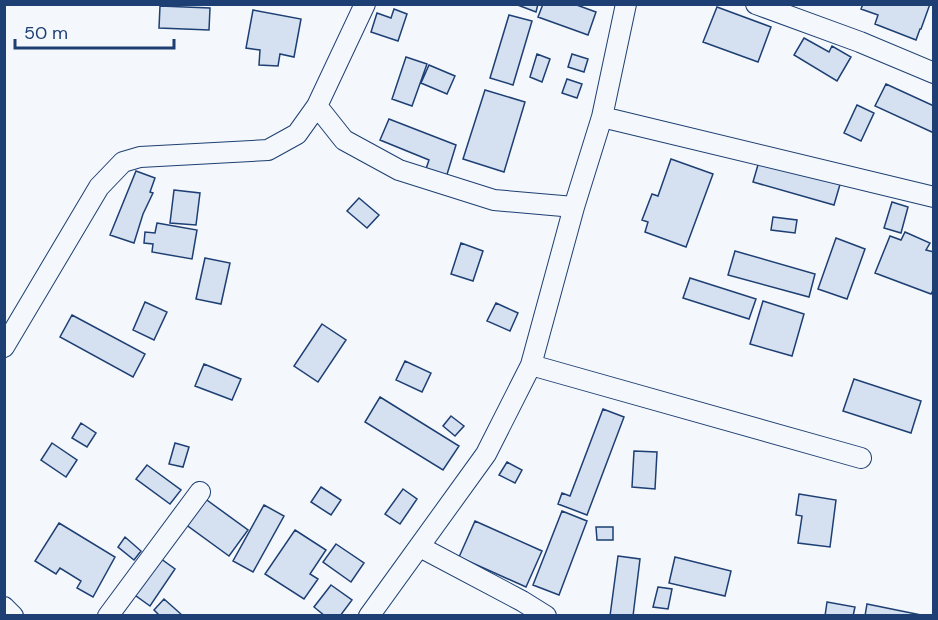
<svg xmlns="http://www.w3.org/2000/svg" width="938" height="620" font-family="'DM Sans',sans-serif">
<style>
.building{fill:#d5e0f0;stroke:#1d3f73;stroke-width:1.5}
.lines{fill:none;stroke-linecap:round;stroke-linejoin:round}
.street-casing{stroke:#1d3f73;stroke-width:22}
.street{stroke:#f4f7fb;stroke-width:20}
</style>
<rect width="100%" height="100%" fill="#f4f7fb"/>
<path class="building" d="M515,4H538L536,12Z
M543,4H574L596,12L588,35L538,17Z
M863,4H930L921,29H920L916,40L875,24L878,15L861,9Z
M160,6L210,8L209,30L159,28Z
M717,7L771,27L758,62L703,42Z
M394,9L407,14L398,41L371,32L377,13L391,18Z
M253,10L301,19L294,57L280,54L278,66L259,65L260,50L246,48Z
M509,15L532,21L513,85L490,78Z
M804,38L829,52L832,46L851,57L837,81L794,55Z
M537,54L550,59L542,82L530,77Z
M572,54L588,59L584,72L568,67Z
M406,57L427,64L412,106L392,99Z
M429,65L455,76L447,94L421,83Z
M567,79L582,84L577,98L562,93Z
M886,84L934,106V133L875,106Z
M485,90L525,102L504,172L463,159Z
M857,105L874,113L861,141L844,133Z
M389,119L456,145L445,181L424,175L429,160L380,140Z
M760,158L841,181L834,205L753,182Z
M671,159L713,174L686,247L645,232L648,222L642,220L652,194L658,196Z
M136,171L155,178L150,192L153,193L143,214L134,243L110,235Z
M174,190L200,193L196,225L170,223Z
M359,198L379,215L367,228L347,211Z
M892,202L908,207L901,233L884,228Z
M773,217L797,220L795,233L771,230Z
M157,223L197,230L192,259L152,252L153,244L144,243L145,232L155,233Z
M905,232L930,243L926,250L934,252V289L931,294L875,273L890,236L901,240Z
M836,238L865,249L847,299L818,289Z
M461,243L483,251L473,281L451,274Z
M735,251L815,274L809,297L728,275Z
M205,258L230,263L221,304L196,299Z
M690,278L756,299L749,319L683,298Z
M763,301L804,314L792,356L750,344Z
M145,302L167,312L154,340L133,330Z
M496,303L518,313L510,331L487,321Z
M72,315L145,354L133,377L60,337Z
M322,324L346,340L318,382L294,366Z
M405,361L431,373L422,392L396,380Z
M204,364L241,379L232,400L195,386Z
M854,379L921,401L911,433L843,411Z
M380,397L459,446L443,470L365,422Z
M603,409L624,417L587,515L558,504L562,493L570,496Z
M451,416L464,426L455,436L443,426Z
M81,423L96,433L87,447L72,438Z
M52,443L77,460L66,477L41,460Z
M175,443L189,447L183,467L169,464Z
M634,451L657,452L655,489L632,487Z
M507,462L522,470L515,483L499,475Z
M147,465L181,490L170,504L136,479Z
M321,487L341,500L331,515L311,502Z
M403,489L417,499L400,524L385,514Z
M799,494L836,500L830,547L798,543L802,516L796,515Z
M200,495L248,530L229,556L181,521Z
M264,505L284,516L253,572L233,561Z
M562,511L587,521L559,595L533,585Z
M475,521L542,551L526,587L459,557Z
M59,523L115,557L93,597L77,588L81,581L60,568L56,574L35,561Z
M596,527H613V540H597Z
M295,530L326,550L310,574L318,579L304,599L265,574Z
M125,537L141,551L134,560L118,547Z
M336,544L364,563L351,582L323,562Z
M157,556L175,569L150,606L132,593Z
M618,556L640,559L633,616H610Z
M675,557L731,571L725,596L669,583Z
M331,585L352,600L340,616H325L314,607Z
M658,587L672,589L668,609L653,607Z
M164,599L182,615V616H160L154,610Z
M827,602L855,607L853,616H825Z
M867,604L926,616H865Z"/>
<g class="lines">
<defs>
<path id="street" d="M756,4L860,42L934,73
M317,106L344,140L399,170L494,200L574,207
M602,117L934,197
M4,347L99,187L123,162L140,157L268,150L297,134L317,106L365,4
M531,365L861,458
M420,547L522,601L546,616
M4,607L13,616
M108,616L200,492
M369,616L486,454L531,365L574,207L602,117L626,4"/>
</defs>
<use href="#street" class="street-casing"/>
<use href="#street" class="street"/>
</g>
<rect width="938" height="620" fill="none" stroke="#1d3f73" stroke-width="12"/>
<path d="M15 39v9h159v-9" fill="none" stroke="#1d3f73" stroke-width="3"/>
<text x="24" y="39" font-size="18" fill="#1d3f73" stroke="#f4f7fb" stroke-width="4.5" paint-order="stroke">50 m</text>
</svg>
